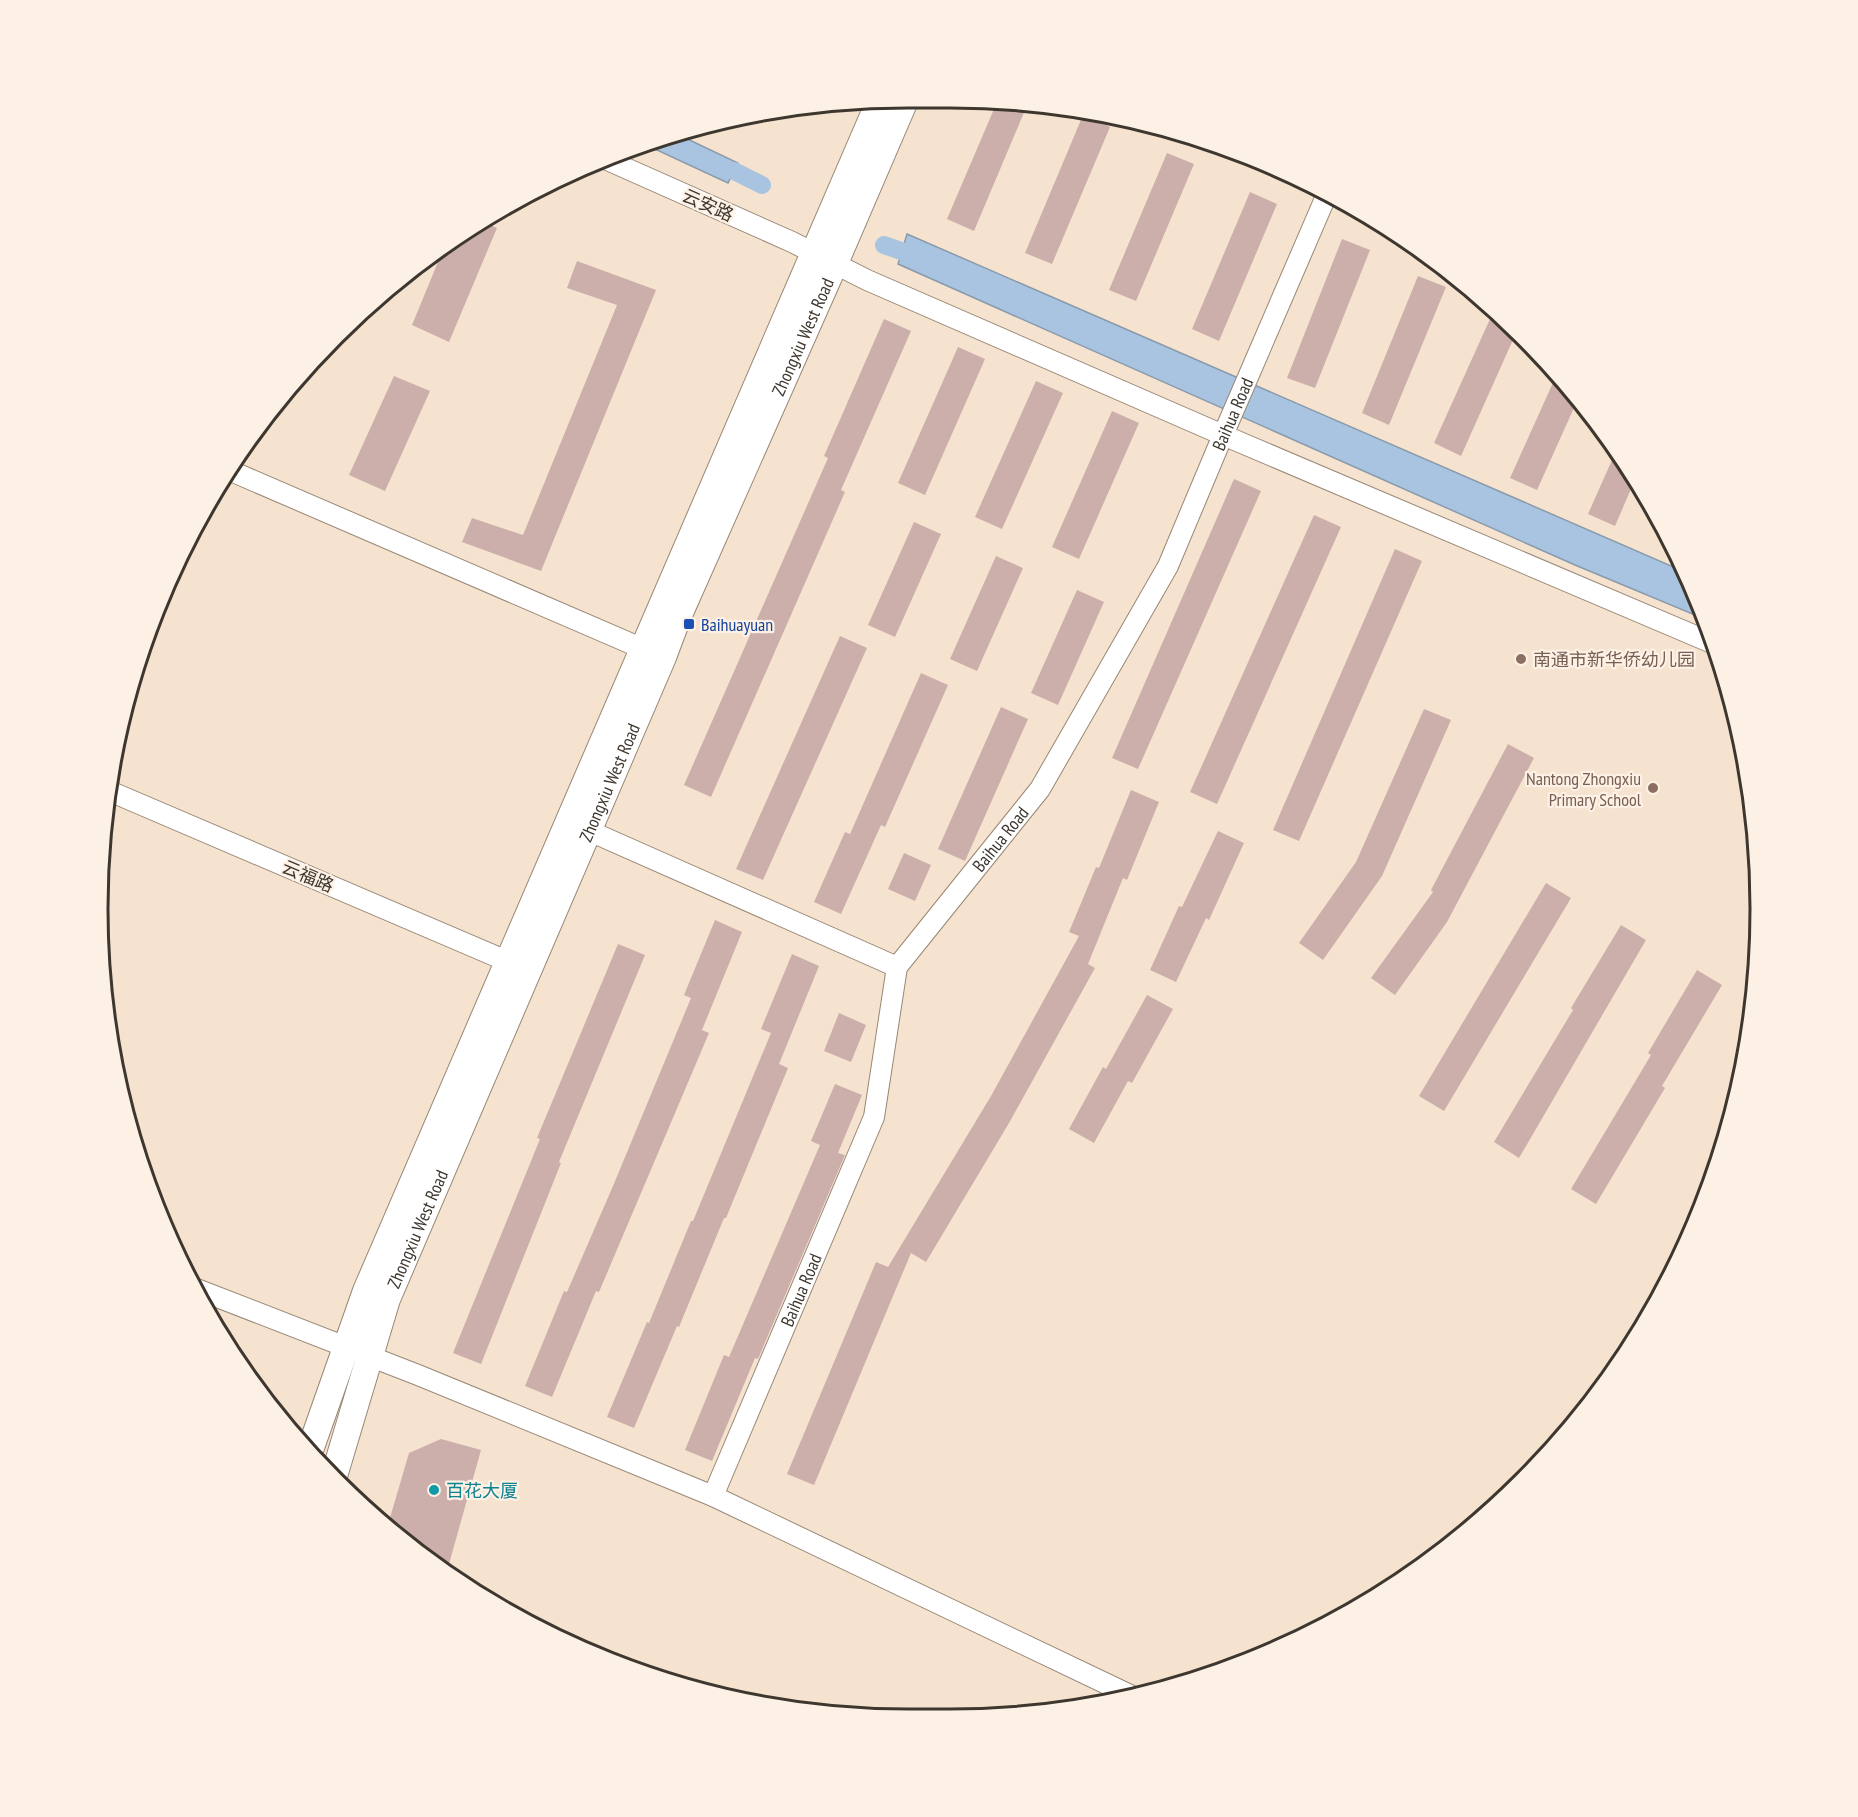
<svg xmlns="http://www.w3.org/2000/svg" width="1858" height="1817" font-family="'PT Sans Narrow','Noto Sans SC',sans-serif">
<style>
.water{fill:#a9c4e0;stroke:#899aab;stroke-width:1.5}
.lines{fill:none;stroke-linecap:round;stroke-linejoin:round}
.canal{stroke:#a9c4e0;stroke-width:18}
.building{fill:#ccafaa}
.minor-casing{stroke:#988775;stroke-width:22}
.major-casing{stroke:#988775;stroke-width:28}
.minor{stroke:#fff;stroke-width:20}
.major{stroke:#fff;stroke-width:26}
.transit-dot{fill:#1a4fb4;stroke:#fdf1e5;stroke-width:2}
.education-dot{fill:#8d6e63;stroke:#fdf1e5;stroke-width:2}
.culture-dot{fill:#0f9aa8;stroke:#fdf1e5;stroke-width:2}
.labels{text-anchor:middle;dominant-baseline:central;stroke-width:4.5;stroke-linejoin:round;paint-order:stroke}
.street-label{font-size:18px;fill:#3e372f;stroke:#fdf1e5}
.transit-label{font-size:18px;fill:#164399;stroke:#fdf1e5;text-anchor:start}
.education-label{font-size:18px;fill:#785e54;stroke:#fdf1e5;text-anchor:start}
.culture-label{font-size:18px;fill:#0d838f;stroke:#fdf1e5;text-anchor:start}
.rim{fill:none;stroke:#3e372f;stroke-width:3}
</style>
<rect width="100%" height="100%" fill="#f5e3cf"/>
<path class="water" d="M679,135L738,163L728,183L646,145Z
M907,234L1685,572L1702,618L1575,565L898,264Z"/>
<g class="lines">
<path class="canal" d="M734,171L762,185
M884,245L901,251"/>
</g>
<path class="building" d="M997,102L1028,103L974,231L947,219Z
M1083,115L1110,127L1052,264L1025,253Z
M1167,153L1194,164L1136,301L1109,290Z
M1250,192L1277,204L1219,341L1192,329Z
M482,221L497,228L449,342L412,325L445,245L458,234Z
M1342,239L1370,250L1315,388L1287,378Z
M577,261L656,290L541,571L462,542L472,518L523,535L617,305L567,288Z
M1418,276L1446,287L1389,425L1362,413Z
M1494,310L1516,333L1461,456L1434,443Z
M884,319L911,331L841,490L845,492L711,797L684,785L828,458L824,456Z
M958,347L985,359L925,495L898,483Z
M394,376L430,391L385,491L349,475Z
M1556,376L1578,399L1537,490L1510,478Z
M1036,381L1063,393L1002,529L975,517Z
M1112,411L1139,423L1079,559L1052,547Z
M1616,451L1634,482L1615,526L1588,514Z
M1234,479L1261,491L1138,769L1112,758Z
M1314,515L1341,527L1217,804L1190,792Z
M914,522L941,534L895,637L868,625Z
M1395,549L1422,561L1299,841L1273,830Z
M996,556L1023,568L977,671L950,659Z
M1077,590L1104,602L1058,705L1031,693Z
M840,636L867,648L763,880L736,869Z
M921,673L948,685L885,827L881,825L841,914L814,902L845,832L850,834Z
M1001,707L1028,719L965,861L938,849Z
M1424,709L1451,720L1382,876L1323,960L1299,943L1356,862Z
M1508,744L1534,758L1447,922L1395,995L1371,978L1433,892L1431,890Z
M1131,790L1159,802L1127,880L1123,878L1088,964L1095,968L1009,1123L926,1262L911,1253L814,1485L787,1474L876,1262L888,1267L991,1096L1079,936L1069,932L1096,867L1099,868Z
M1218,831L1244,843L1209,920L1206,918L1176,982L1150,970L1179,906L1182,907Z
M904,853L931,865L915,901L888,889Z
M1546,883L1571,898L1444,1111L1419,1096Z
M715,920L742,932L702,1030L709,1033L599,1292L596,1291L552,1397L525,1386L564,1291L567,1292L613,1186L691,998L684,995Z
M1621,925L1646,940L1519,1158L1494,1142L1573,1010L1571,1008Z
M618,944L645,955L559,1162L561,1163L481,1364L453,1353L540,1139L537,1138Z
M792,954L819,966L779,1064L788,1068L726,1218H724L679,1327L677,1326L634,1428L607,1417L647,1322L649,1323L691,1221H693L771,1033L761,1029Z
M1697,970L1722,985L1662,1086L1665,1088L1596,1204L1571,1189L1651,1055L1648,1053Z
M1147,995L1173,1009L1132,1083L1128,1081L1094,1143L1069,1129L1103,1067L1106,1069Z
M839,1013L866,1025L851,1062L824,1051Z
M835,1084L862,1095L838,1153L845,1155L758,1359L755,1358L712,1461L685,1450L724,1355L729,1357L820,1145L811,1141Z
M441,1439L481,1450L447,1571L387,1528L409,1453Z"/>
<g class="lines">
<defs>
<g id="minor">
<path d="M603,158L792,242L867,280L1223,435L1712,643"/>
<path d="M231,471L655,654"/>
<path d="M107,790L509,962"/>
<path d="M576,825L897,967"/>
<path d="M194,1288L418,1375L713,1496L1132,1696"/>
<path id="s1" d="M713,1496L874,1117L897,967L1040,789L1168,566L1223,435L1327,194"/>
</g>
<g id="major">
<path d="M310,1450L366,1291L880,100"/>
<path id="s2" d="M334,1476L387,1299L663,657L678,617L835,263L906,98"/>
</g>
</defs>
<use href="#minor" class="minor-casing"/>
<use href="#major" class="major-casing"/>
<use href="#minor" class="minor"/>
<use href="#major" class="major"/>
</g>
<rect class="transit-dot" x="683" y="618" width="12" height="12" rx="3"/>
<g class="education-dot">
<circle cx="1521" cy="659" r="6"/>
<circle cx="1653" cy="788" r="6"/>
</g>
<circle class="culture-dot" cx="434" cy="1490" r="6"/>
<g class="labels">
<g class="street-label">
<text transform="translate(708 205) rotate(24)">云安路</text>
<text stroke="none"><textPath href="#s2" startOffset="1233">Zhongxiu West Road</textPath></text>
<text stroke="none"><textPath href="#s1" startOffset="1214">Baihua Road</textPath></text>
<text stroke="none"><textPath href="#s2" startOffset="747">Zhongxiu West Road</textPath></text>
<text stroke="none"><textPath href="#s1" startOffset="728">Baihua Road</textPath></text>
<text transform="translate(308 876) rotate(23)">云福路</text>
<text stroke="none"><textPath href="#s2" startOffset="261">Zhongxiu West Road</textPath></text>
<text stroke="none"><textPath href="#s1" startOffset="224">Baihua Road</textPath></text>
</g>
<g class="transit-label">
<text x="701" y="624">Baihuayuan</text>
</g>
<g class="education-label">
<text x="1533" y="659">南通市新华侨幼儿园</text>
<text x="1641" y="778" text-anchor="end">Nantong Zhongxiu<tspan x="1641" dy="21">Primary School</tspan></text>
</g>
<g class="culture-label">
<text x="446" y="1490">百花大厦</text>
</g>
</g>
<path d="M0 0H1858V1817H0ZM908 108H950A800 800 0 0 1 1750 908V909A800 800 0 0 1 950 1709H908A800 800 0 0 1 108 909V908A800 800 0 0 1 908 108Z" fill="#fdf1e5" fill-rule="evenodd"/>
<path class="rim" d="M908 108H950A800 800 0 0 1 1750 908V909A800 800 0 0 1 950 1709H908A800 800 0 0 1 108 909V908A800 800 0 0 1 908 108Z"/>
</svg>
